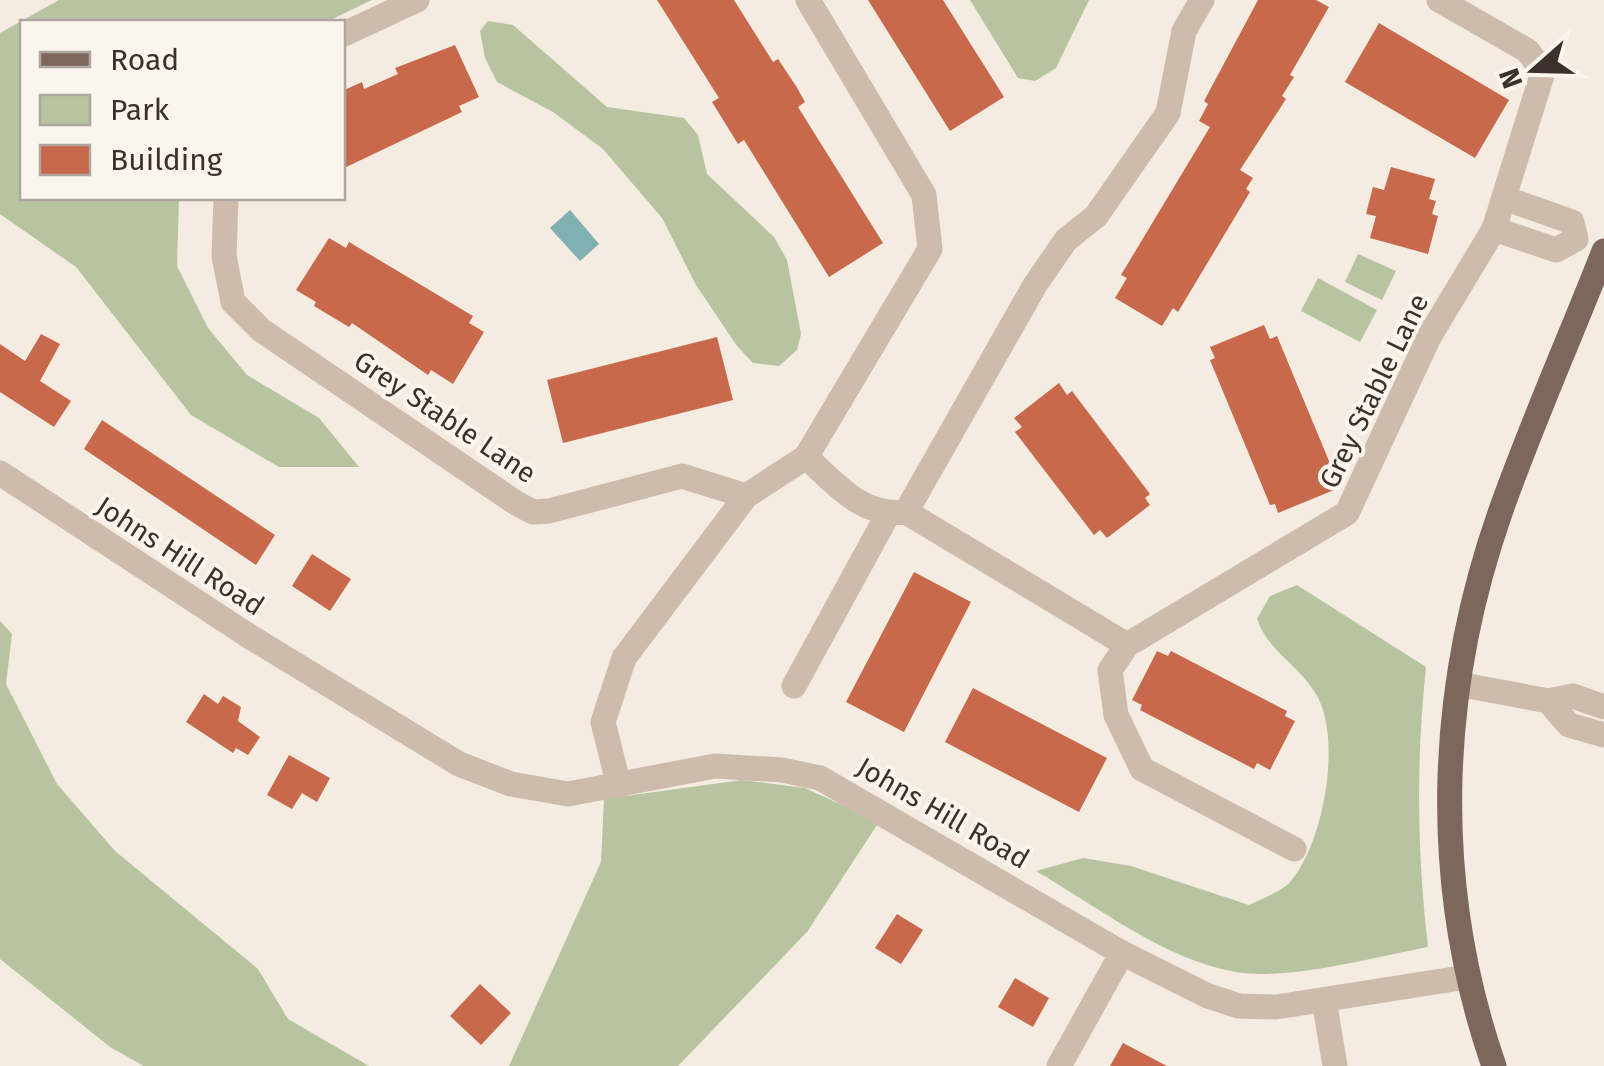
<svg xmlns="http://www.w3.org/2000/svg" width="1604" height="1066" font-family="'Fira Sans',sans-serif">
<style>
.green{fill:#b8c4a0}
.water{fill:#7fb0b2}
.building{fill:#c8694b}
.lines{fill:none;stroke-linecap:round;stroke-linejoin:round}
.minor{stroke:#cdbbac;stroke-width:25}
.major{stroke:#7d675c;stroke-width:25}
.labels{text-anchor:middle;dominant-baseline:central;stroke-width:8;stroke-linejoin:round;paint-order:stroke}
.street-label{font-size:28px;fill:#3b302b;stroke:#fbf5ee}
</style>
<rect width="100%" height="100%" fill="#f4ebe1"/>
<path class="green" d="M59,0H372L326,22H22V198H179L177,266L208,328L247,375L319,418L359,467H279L191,415L76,267L0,214V33Z
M970,0H1089L1056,68L1035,81L1018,78Z
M488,21L513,25L607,107L684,118L698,135L707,174L774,237L787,260L801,334L797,350L779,366L753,363L737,346L696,285L662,218L603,149L553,112L497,82L485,58L480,31Z
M1358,254L1396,271L1382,300L1345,282Z
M1318,278L1377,310L1360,342L1301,311Z
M1297,585L1426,667C1416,762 1417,851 1428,947C1375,957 1288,981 1236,972C1165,960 1098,907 1036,871L1083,858L1131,866L1249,905C1261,899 1281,892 1290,882C1324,844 1344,734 1314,691C1296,663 1269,652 1257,619L1270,596Z
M0,621L12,634L6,684L57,784L115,851L258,969L288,1019L369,1066H144L110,1047L0,959Z
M742,780L805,788L879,822L807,932L678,1066H509L601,862L604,799Z"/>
<path class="water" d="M570,210L599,244L580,261L550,228Z"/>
<path class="building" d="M657,0H734L773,62L778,59L796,86L805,102L798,107L883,243L829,277L744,140L738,144L712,102L719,98Z
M868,0H943L1004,97L950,131Z
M1258,0H1316L1329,7L1290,75L1294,77L1282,96L1286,99L1240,170L1253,178L1246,189L1250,192L1178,312L1173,308L1162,326L1115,298L1127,278L1121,275L1210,127L1199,121L1208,104L1204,101Z
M1379,23L1509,100L1475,158L1345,82Z
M455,45L479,97L459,106L462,112L342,169V91L362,82L364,89L398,74L395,68Z
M1391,167L1435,179L1429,199L1436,201L1432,214L1438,216L1428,254L1370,238L1376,216L1366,214L1373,187L1384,190Z
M329,238L346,248L349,242L473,316L469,323L484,332L453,384L431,370L428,375L352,323L349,327L314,306L316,302L296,290Z
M1264,325L1270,339L1277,336L1334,473L1327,475L1334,490L1278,513L1275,504L1270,505L1210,360L1215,358L1210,347Z
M41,334L60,344L40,381L71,401L54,427L0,392V344L25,361Z
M717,337L733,400L563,443L547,380Z
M1059,383L1067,395L1072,391L1150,494L1145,498L1150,505L1107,538L1100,530L1094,535L1015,432L1022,427L1014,418Z
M102,420L275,535L256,565L84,449Z
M312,554L351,579L330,611L292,586Z
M914,572L971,602L904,732L846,702Z
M1157,651L1168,656L1171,651L1287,711L1285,716L1295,721L1270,770L1257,763L1254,769L1140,710L1142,705L1132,700Z
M973,688L1107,758L1079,812L945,742Z
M204,694L218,704L223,696L241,707L238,721L260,737L248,755L236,748L233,753L186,722Z
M289,755L330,778L317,802L302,793L292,809L267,795Z
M897,914L923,930L901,964L875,948Z
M1015,978L1049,998L1033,1027L998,1007Z
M480,984L511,1013L481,1045L450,1016Z
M1123,1043L1167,1066H1110Z"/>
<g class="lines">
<path class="minor" d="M342,35L417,0
M226,198L224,256L233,302L261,330L516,503L533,512L549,511L682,476L746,496
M1504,198L1572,222L1576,239
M1494,229L1556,250L1576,239
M806,457C837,485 862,517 906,512L1035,285L1066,240L1096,216L1168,113L1184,31L1202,0
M0,473L252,638L459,764L511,784L568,794L715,766L782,770L820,778L1122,953L1208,996L1239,1006L1276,1007L1467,977
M906,512L1127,645
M1458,684L1548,701L1573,696L1604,707
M794,686L888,514
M1548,701L1569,725L1604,735
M619,786L603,722L624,658L746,496L806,457L930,249L924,195L808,0
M1294,849L1142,769L1116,715L1110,670L1127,645L1347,513L1429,337L1494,229L1543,72L1528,51L1439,0
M1324,1000L1335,1066
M1059,1066L1122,953"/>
<path class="major" d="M1494,1066C1431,885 1437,693 1500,513C1531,425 1570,338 1604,251"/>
</g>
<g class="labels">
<g class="street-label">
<text transform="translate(1374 391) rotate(-64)">Grey Stable Lane</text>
<text transform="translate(445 417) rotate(34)">Grey Stable Lane</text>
<text transform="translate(180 556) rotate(33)">Johns Hill Road</text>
<text transform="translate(943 813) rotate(30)">Johns Hill Road</text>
</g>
</g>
<rect x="20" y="20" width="325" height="180" fill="#fbf5ee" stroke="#aea6a0" stroke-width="2.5"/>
<rect x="40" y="52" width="50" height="15" fill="#7d675c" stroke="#aea6a0" stroke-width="2.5"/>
<text x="110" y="70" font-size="30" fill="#3b302b">Road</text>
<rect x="40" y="95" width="50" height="30" fill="#b8c4a0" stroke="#aea6a0" stroke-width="2.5"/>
<text x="110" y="120" font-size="30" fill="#3b302b">Park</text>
<rect x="40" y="145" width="50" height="30" fill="#c8694b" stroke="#aea6a0" stroke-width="2.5"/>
<text x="110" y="170" font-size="30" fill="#3b302b">Building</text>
<g transform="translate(1534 70) rotate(250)" stroke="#fbf5ee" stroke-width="8" paint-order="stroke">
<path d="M0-8L18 38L0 25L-18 38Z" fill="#3b302b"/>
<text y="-15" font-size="28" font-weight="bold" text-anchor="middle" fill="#3b302b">N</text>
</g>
</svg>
